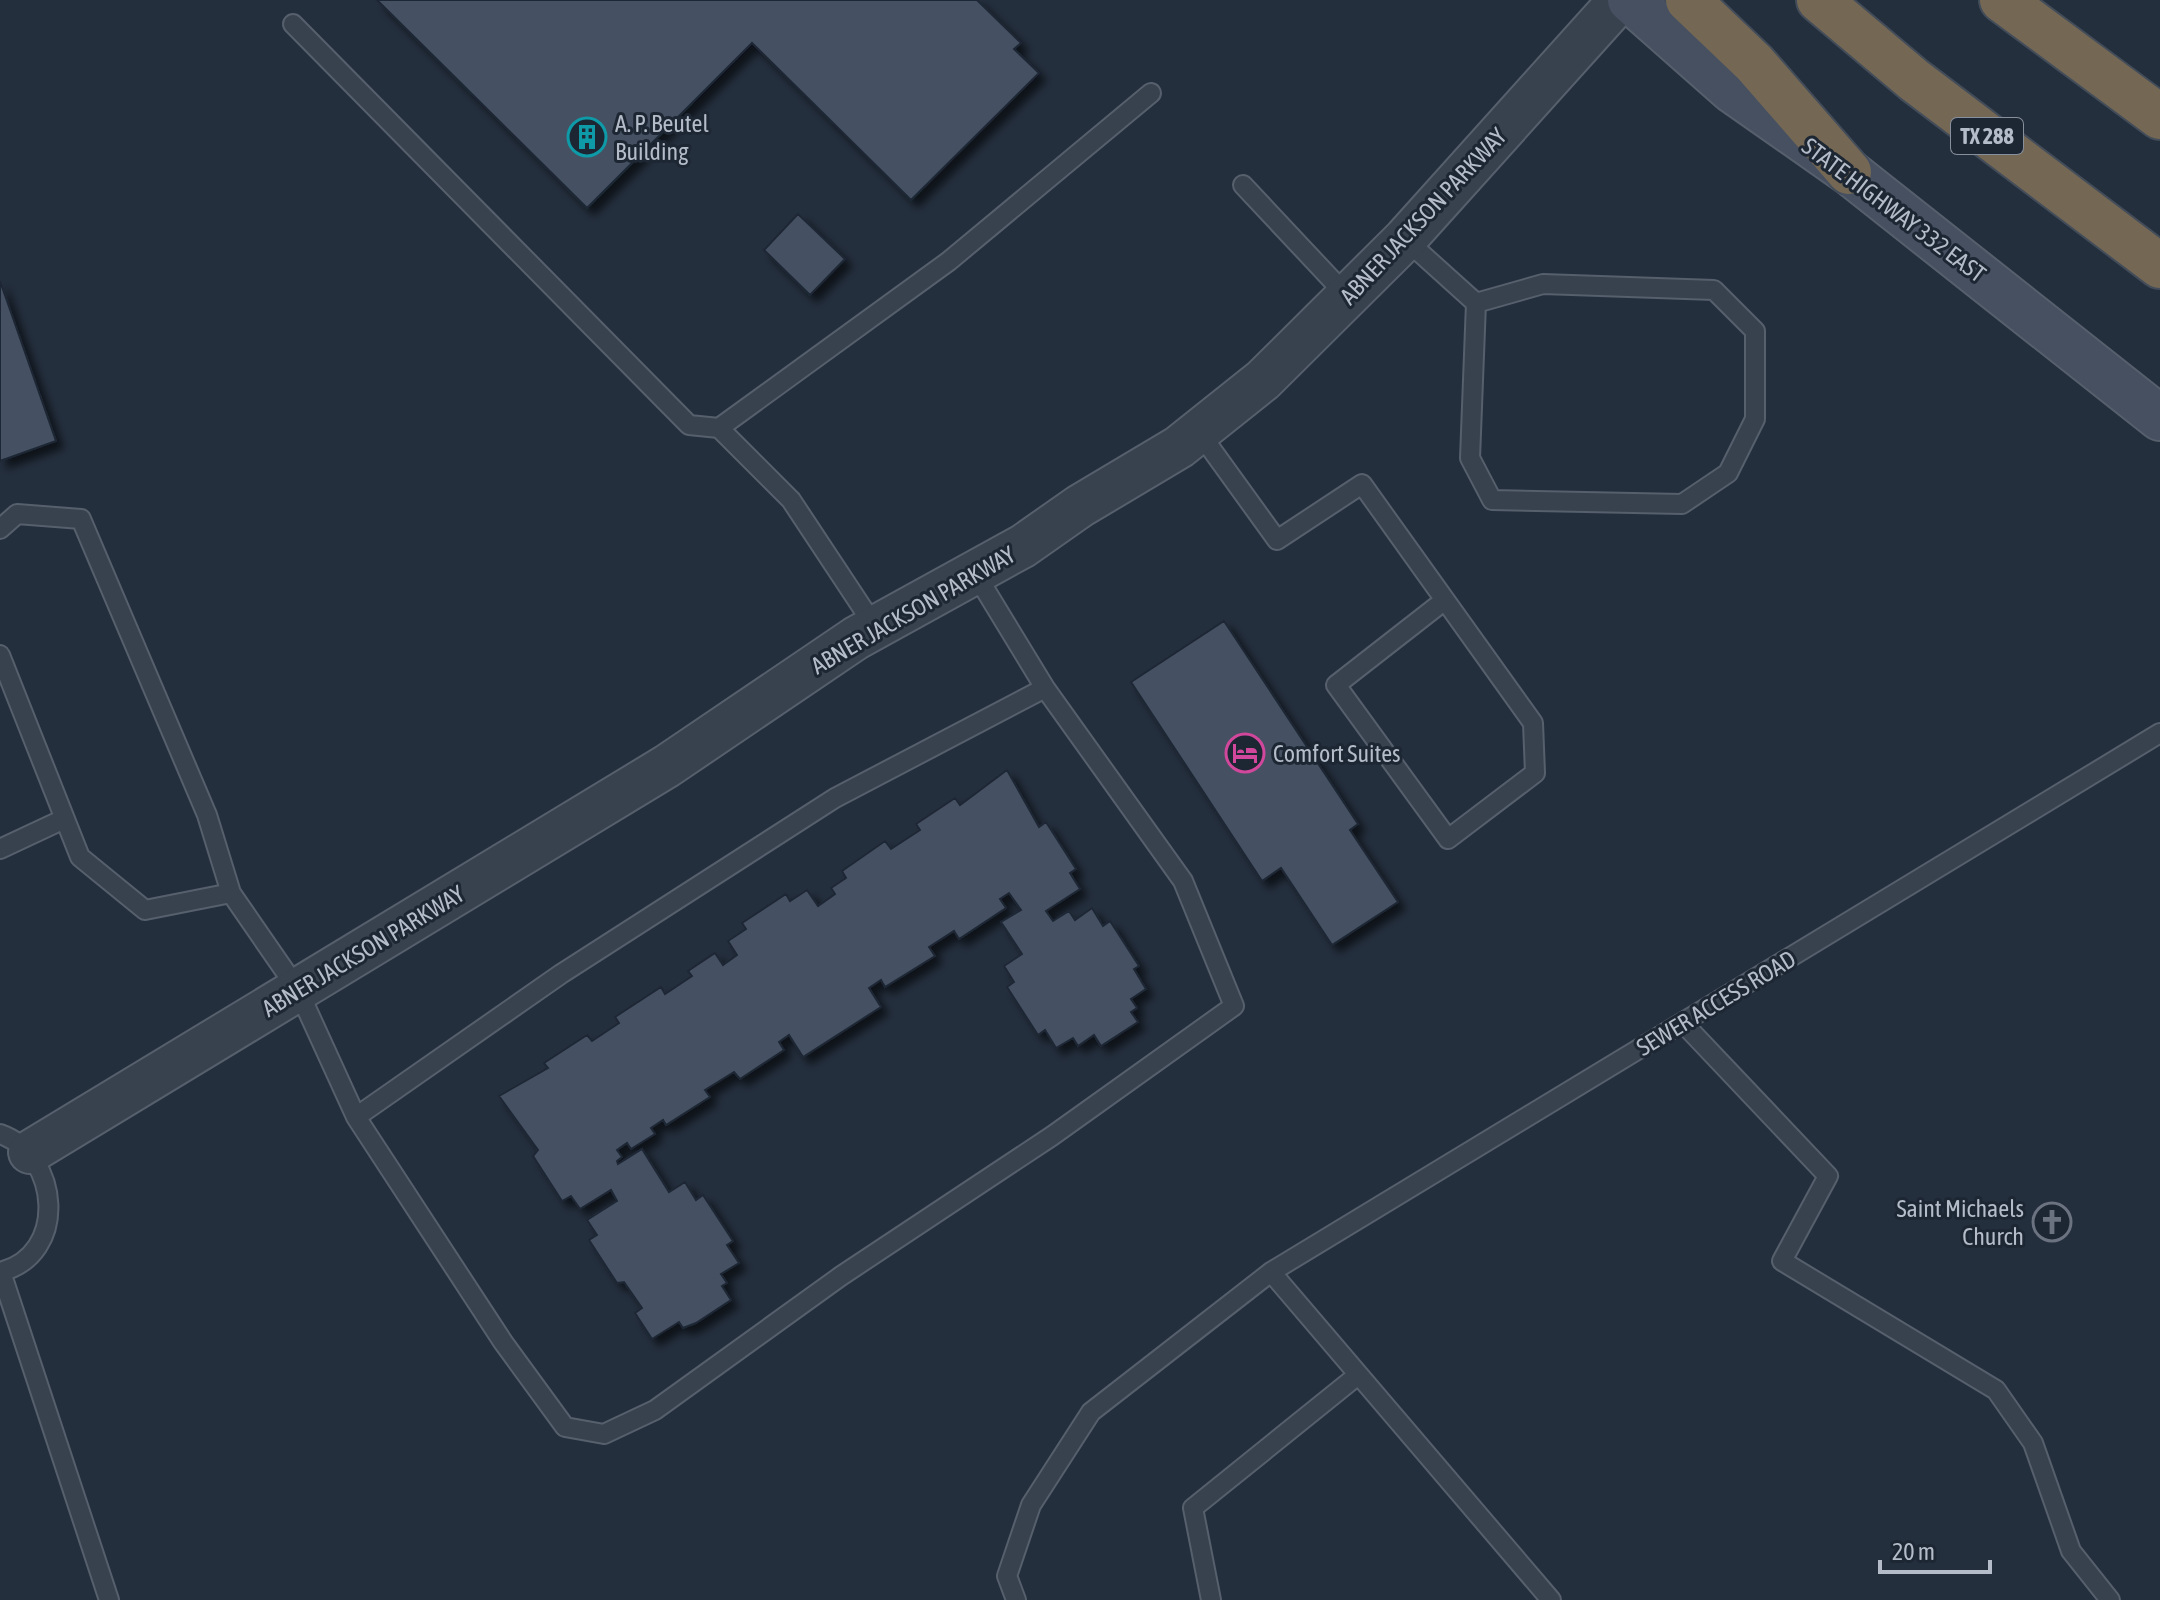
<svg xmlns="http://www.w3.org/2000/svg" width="2160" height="1600" font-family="'Asap Condensed',sans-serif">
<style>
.building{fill:#455162;stroke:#1f2835;stroke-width:2;filter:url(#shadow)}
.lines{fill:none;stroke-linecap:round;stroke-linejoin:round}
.service-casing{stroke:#565f6c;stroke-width:22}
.tertiary-casing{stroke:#565f6c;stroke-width:46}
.secondary-casing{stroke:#565f6c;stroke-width:48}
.motorway-casing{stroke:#434c59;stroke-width:48}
.service{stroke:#38414e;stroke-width:18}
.tertiary{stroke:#38414e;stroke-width:42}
.secondary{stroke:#465061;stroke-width:44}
.motorway{stroke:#746855;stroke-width:44}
.labels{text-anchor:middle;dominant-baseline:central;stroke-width:6;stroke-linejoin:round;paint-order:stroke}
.shield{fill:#1d2633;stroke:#878f9c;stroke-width:2}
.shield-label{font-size:22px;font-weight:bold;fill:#b4bcc9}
.poi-label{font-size:24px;fill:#b4bcc9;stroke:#1d2633;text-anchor:start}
.street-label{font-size:24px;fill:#b4bcc9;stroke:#1d2633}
</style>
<defs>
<filter id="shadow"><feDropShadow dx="7" dy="7" stdDeviation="4" flood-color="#0009"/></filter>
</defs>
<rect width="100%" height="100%" fill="#242f3e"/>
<path class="building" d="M377,0H977L1021,43L1014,49L1039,73L911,200L752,43L587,208Z
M798,214L845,259L810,295L764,250Z
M0,281L56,441L0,461Z
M1224,621L1358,824L1350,830L1398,902L1332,945L1281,868L1262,881L1131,682Z
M1007,770L1039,827L1046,822L1076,869L1070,873L1080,889L1046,911L1053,921L1069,911L1075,920L1092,908L1103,926L1110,921L1139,966L1134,969L1146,989L1131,999L1137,1008L1131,1012L1138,1022L1101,1046L1094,1035L1078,1046L1073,1038L1056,1048L1045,1030L1038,1035L1007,987L1014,982L1004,966L1022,954L1001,922L1021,910L1009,893L1000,899L1006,908L959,939L954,931L929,947L935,956L885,987L881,980L869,988L881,1007L803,1057L789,1035L779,1042L784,1050L740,1079L734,1072L705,1090L710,1097L666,1125L663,1120L651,1128L655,1134L631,1149L627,1143L617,1150L622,1157L617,1161L618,1164L642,1149L669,1192L685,1182L696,1200L703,1195L733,1241L727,1245L739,1263L721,1274L727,1283L722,1286L731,1300L696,1323L683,1328L679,1322L652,1339L635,1313L642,1308L624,1282L617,1283L589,1240L597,1235L587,1220L617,1201L611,1190L580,1209L571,1196L562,1201L533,1156L538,1150L499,1096L548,1068L544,1063L587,1035L592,1041L619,1023L615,1017L661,987L665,994L692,976L688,971L715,953L723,965L737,955L728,941L746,929L742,923L786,894L790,901L807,890L818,906L835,894L831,888L846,878L842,871L885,841L891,849L920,830L916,824L955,798L960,805Z"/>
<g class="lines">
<defs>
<path id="service" d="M293,24L689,425L719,428L949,261L1151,93
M1243,185L1348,297
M1405,239L1476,303L1470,458L1492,500L1682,504L1728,473L1755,419V331L1714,290L1543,284L1476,303
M719,428L791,500L875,627
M1199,432L1277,540L1362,484L1533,723L1535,773L1448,839L1336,685L1445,600
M0,529L17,514L81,519L207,815L231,893L298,990L356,1117L561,974L835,798L1045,688L975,573
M0,655L80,857L145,910L231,893
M0,849L64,819
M1683,1023L1828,1176L1782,1261L1996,1390L2033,1443L2071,1551L2110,1600
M356,1117L503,1342L565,1427L604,1434L655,1410L841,1276L1052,1136L1234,1006L1183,881L1045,688
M0,1134C60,1155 69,1255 0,1272
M1,1272L109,1600
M1271,1272L1551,1600
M1016,1600L1007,1576L1031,1505L1091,1412L1271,1272L2160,733
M1211,1600L1193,1508L1358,1375"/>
<path id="tertiary" d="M30,1152L667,766L856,638L1023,546L1080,506L1179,447L1263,380L1405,239L1620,0"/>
<path id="secondary" d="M1630,0L1732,90L1849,172L2160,418"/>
<path id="motorway" d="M1688,0L1754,63L1849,172
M1819,0L1914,80L2160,266
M2002,0L2160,117"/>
</defs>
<use href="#service" class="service-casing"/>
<use href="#tertiary" class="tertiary-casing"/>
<use href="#secondary" class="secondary-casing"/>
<use href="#motorway" class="motorway-casing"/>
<use href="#service" class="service"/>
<use href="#tertiary" class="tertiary"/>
<use href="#secondary" class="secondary"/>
<use href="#motorway" class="motorway"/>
</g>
<defs>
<symbol id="building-ring" viewBox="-11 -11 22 22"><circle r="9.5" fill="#1d2633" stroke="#0f9aa8" stroke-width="1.5"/><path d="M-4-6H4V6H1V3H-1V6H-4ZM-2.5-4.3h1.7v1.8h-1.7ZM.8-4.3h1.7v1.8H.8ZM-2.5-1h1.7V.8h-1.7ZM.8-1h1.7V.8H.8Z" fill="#0f9aa8"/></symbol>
<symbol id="hotel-ring" viewBox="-11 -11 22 22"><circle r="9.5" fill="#1d2633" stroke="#d1479c" stroke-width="1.5"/><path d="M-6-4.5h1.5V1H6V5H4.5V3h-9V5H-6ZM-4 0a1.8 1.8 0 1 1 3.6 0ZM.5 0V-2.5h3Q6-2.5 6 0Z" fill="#d1479c"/></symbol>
<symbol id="church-ring" viewBox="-11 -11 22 22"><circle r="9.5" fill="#1d2633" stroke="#6b7280" stroke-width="1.5"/><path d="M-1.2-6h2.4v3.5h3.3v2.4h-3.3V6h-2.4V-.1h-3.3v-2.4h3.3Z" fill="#6b7280"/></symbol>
</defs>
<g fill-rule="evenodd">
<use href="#building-ring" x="565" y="115" width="44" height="44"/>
<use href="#hotel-ring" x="1223" y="731" width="44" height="44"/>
<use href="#church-ring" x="2030" y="1200" width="44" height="44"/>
</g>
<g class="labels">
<rect class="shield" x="1951" y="118" width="72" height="36" rx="6"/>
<g class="shield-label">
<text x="1987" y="136">TX 288</text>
</g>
<g class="poi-label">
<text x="615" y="123">A. P. Beutel<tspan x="615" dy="28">Building</tspan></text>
<text x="1273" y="753">Comfort Suites</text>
<text x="2024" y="1208" text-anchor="end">Saint Michaels<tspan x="2024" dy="28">Church</tspan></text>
</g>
<g class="street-label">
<text transform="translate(1894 210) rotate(37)">STATE HIGHWAY 332 EAST</text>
<text transform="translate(1423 216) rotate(-47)">ABNER JACKSON PARKWAY</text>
<text transform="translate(913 610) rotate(-30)">ABNER JACKSON PARKWAY</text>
<text transform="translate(363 951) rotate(-31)">ABNER JACKSON PARKWAY</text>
<text transform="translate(1716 1003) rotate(-31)">SEWER ACCESS ROAD</text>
</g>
</g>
<path d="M1880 1560v12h110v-12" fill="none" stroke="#b4bcc9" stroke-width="4"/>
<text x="1892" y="1560" font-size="24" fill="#b4bcc9" stroke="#1d2633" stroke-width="6" paint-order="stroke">20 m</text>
</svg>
